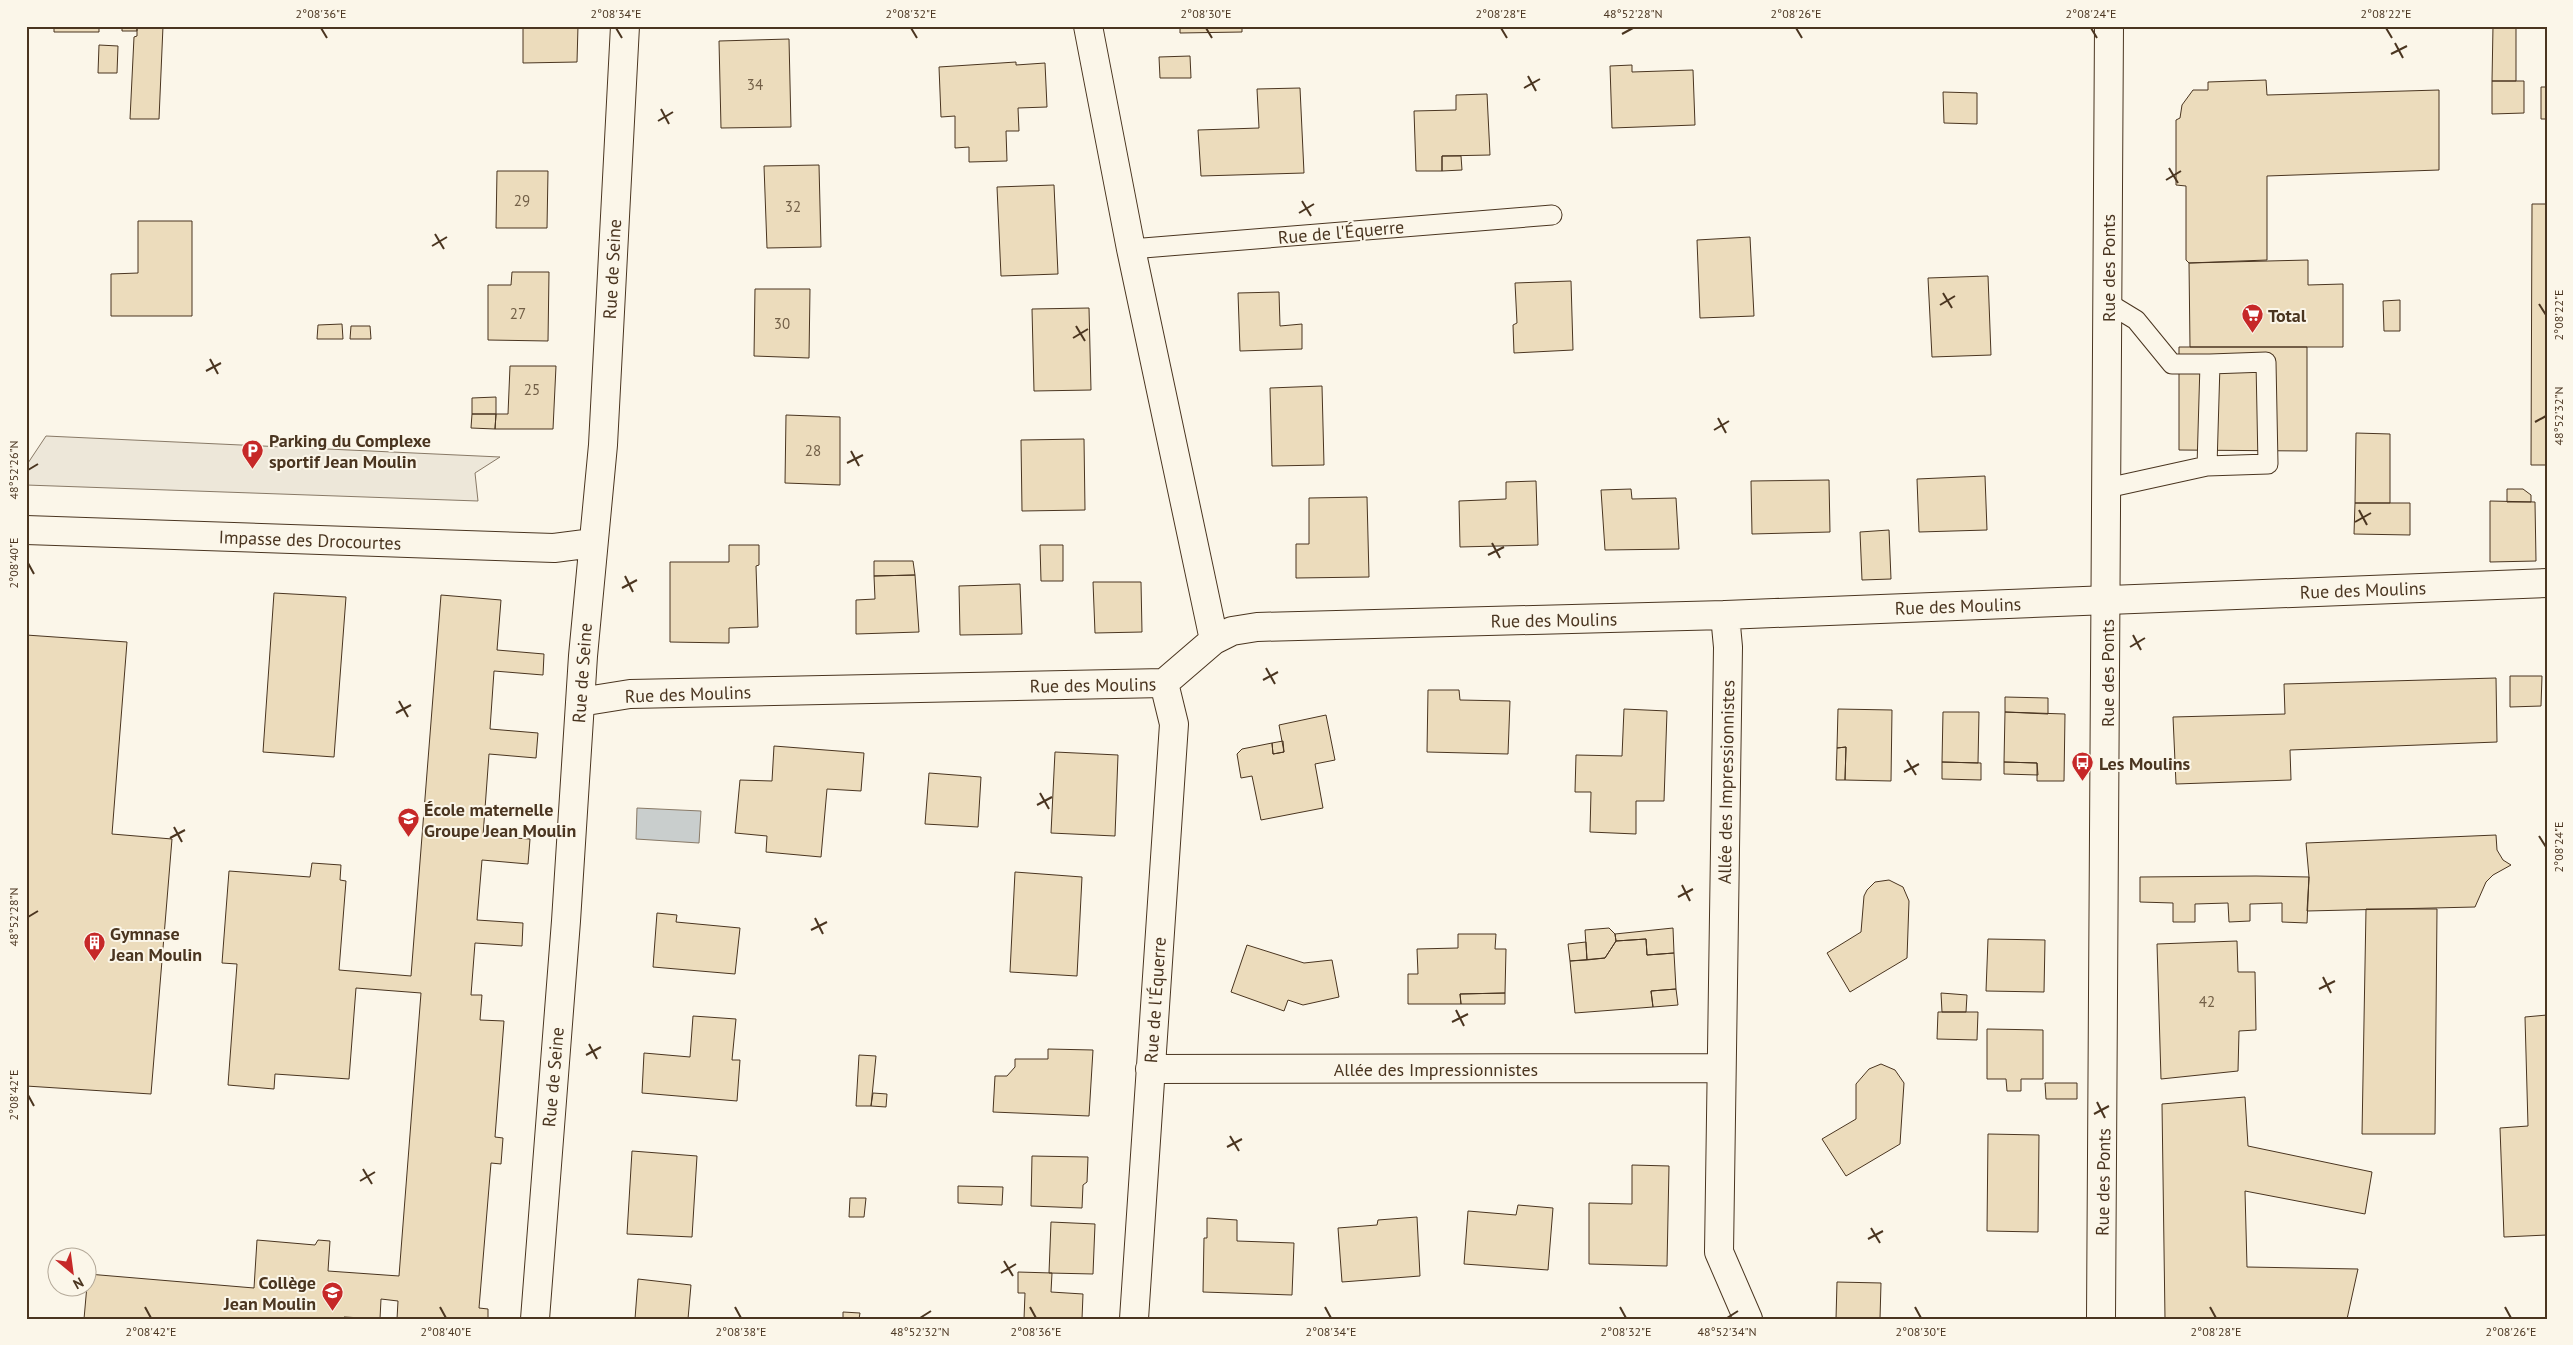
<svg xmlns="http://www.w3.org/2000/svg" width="2573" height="1345" font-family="'PT Sans',sans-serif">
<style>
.parking{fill:#ede7d9;stroke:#887966}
.water{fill:#c9cecd;stroke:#887966}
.building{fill:#ecdcbc;stroke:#4a3520}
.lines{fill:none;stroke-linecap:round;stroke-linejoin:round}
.lane-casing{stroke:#4a3520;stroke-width:21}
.street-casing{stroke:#4a3520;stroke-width:30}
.secondary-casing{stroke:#4a3520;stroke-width:30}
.lane{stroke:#fbf6e9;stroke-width:19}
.street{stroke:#fbf6e9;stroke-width:28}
.secondary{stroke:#fbf6e9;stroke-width:28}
.ticks{fill:none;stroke:#4a3520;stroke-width:2}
.labels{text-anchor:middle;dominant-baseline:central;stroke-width:4;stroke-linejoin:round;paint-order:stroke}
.number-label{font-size:15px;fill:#725f47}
.street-label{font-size:18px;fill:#4a3520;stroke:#fbf6e9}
.poi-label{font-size:18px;font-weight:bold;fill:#4a3520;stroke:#fbf6e9;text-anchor:start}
.neatline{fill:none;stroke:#4a3520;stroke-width:2}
.ticks-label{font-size:12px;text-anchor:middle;fill:#4a3520}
</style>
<rect width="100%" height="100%" fill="#fbf6e9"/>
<path class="parking" d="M46,436L500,457L475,473L478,501L26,485V466Z"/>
<path class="water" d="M637,808L701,811L699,843L636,839Z"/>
<path class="building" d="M54,26H99V32H54Z
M122,26H137V31H122Z
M137,26H163L159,119H130L134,37L137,36Z
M523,26H578L577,62L523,63Z
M951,26H982L951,28Z
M1180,26H1242V32L1180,33Z
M2493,26H2516V81H2492Z
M789,39L791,127L721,128L719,41Z
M99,45L118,46L117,73H98Z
M1190,56L1191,78H1160L1159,57Z
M1016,62V65L1045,63L1047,107L1018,108L1019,131H1006L1007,161L969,162V147L955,148V116L941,117L939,67Z
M1632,65V72L1693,70L1695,125L1612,128L1610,66Z
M2266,80L2267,95L2439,90V170L2267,176V260L2189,263L2186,260V186L2176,185V120L2180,118L2182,105L2193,90H2208V82Z
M2492,81H2524V113L2492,114Z
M2541,87H2547V119H2541Z
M1300,88L1304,173L1201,176L1198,130L1259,128L1257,89Z
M1943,92L1977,93V124L1944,123Z
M1487,94L1490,155L1442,156V171H1416L1414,111L1456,110V95Z
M1442,156H1461L1462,170L1442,171Z
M819,165L821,247L767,248L764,166Z
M497,171H548L547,228H496Z
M1054,185L1058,274L1001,276L997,187Z
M2532,204H2547V465H2531Z
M138,221H192V316H111V274L138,273Z
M1750,237L1754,316L1700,318L1697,240Z
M2308,260V285L2343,284V347H2190L2189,263Z
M512,272H549L548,341L488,340V285H511Z
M1988,276L1991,355L1932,357L1928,278Z
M1571,281L1573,350L1514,353L1513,325L1517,323L1515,283Z
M755,289H810L809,358L754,356Z
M1279,292L1280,326L1302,324V349L1240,351L1238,293Z
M2400,300V331H2384L2383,301Z
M1089,308L1091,390L1034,391L1032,309Z
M342,324L343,339H317L318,325Z
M351,326H370L371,339H350Z
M2179,347H2307V451L2179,450Z
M510,366H556L553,429H495L496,414H508Z
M1322,386L1324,465L1272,466L1270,388Z
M496,397V414H472V398Z
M472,414H496L495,429L471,428Z
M786,415L840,417V485L785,483Z
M2356,433L2390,434V503H2355Z
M1084,439L1085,510L1022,511L1021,440Z
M1985,476L1987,530L1919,532L1917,479Z
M1829,480L1830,532L1752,534L1751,481Z
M1536,481L1538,545L1460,547L1459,501L1506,499V482Z
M1631,489L1632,499L1676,498L1679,549L1605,550L1601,490Z
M2507,489H2523L2531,495V502H2507Z
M1367,497L1369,577L1296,578V544H1309V498Z
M2490,501L2535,502L2536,561L2490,562Z
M2355,503H2410V535L2354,534Z
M1889,530L1891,579L1862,580L1860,532Z
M729,545H759V565L756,566L758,627L729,628V643L670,642V562H729Z
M1040,545H1063V581H1041Z
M874,561H913L915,575L874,576Z
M915,575L919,632L856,634V600L875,599L874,576Z
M1093,582H1141L1142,632L1095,633Z
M1020,584L1022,634L960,635L959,586Z
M274,593L346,597L334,757L263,752Z
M441,595L501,600L497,650L544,654L543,675L494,671L490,729L538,733L536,758L489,754L483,836L530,839L528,864L482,860L477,920L523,923L522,946L475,943L471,995H482L480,1020L504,1021L495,1137L503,1138L501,1164L491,1163L479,1308L488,1309V1319H397L398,1301L381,1299L380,1319L344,1317L343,1319H84L88,1274L254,1288L257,1240L315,1245L318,1240L330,1241L328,1271L399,1276L421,993L356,988L349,1079L275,1074L274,1089L228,1085L237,964L222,963L229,871L310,877L312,863L341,865L340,880L346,881L339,970L411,976Z
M26,635L127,642L112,834L172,839L151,1094L26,1086Z
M2510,676H2542L2541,706L2510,707Z
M2496,678L2497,742L2290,750L2291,780L2176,784L2173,717L2285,714L2284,684Z
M1428,690H1459L1460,700L1510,701L1508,754L1427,752Z
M2005,697L2048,698V714L2005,712Z
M1624,709L1667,711L1664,801H1636V834L1590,832L1591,792H1575L1576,755L1622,756Z
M1838,709L1892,710L1891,781L1845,780L1846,747L1837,748Z
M1943,712H1979L1978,763L1942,762Z
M2005,712L2065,714L2064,781H2037V763L2004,762Z
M1326,715L1335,760L1315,764L1323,808L1261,820L1252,776L1241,778L1237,754L1242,749L1272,743L1273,754L1284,752L1279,725Z
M1283,741L1284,752L1273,754L1272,743Z
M774,746L864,753L861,791L827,789L821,857L766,852L767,836L735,833L740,780L772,781Z
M1846,747L1845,780H1836L1837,748Z
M1055,752L1118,755L1115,836L1051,833Z
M1942,762L1981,763V780L1942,779Z
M2004,762L2037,763L2038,775L2004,774Z
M929,773L981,777L978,827L925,824Z
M2496,835L2497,850L2503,860L2511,865L2493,875L2486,882L2475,907L2307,911L2309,877L2306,843Z
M1015,872L1082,877L1077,976L1010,972Z
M2256,876L2309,877L2307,923L2282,922V903L2250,904V921L2229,922L2228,903L2195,904V922H2173V903L2140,902V877Z
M1889,880L1903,887L1909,901L1907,958L1850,992L1827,953L1861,932L1864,896L1867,890L1875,882Z
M2366,909H2437L2435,1134H2362Z
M657,913L677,915L676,922L740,928L735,974L653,967Z
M1609,928L1615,934L1616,941L1605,958L1587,960L1585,930Z
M1673,928L1674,953L1647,955L1646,939L1616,941L1615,934Z
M1458,934H1496L1495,949H1506L1505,993L1460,994L1461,1004H1408V974H1418L1417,949L1458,948Z
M1646,939L1647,955L1674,953L1676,989L1651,991L1653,1007L1575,1013L1570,961L1605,958L1616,941Z
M1988,939L2045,940L2044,992L1986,991Z
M2237,941L2238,972H2255L2256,1030L2239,1031L2238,1071L2161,1079L2157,944Z
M1586,942L1587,960L1570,961L1568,944Z
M1247,945L1304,963L1332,960L1339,997L1303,1005L1288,1000L1284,1011L1231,992Z
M1676,989L1678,1005L1653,1007L1651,991Z
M1505,993V1004H1461L1460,994Z
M1941,993L1967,995L1966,1012H1942Z
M1938,1012H1978L1977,1040L1937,1039Z
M2547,1015V1235L2504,1237L2500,1128L2528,1126L2525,1017Z
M693,1016L736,1019L732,1060H740L737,1101L642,1093L644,1053L690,1057Z
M1987,1029L2043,1030V1079H2021V1091H2007L2006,1079H1987Z
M1048,1049L1093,1050L1089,1116L993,1112L995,1076H1007L1015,1067V1059H1048Z
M859,1055L876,1056L871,1106H856Z
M1881,1064L1895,1070L1904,1083L1900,1144L1846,1176L1822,1139L1856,1119V1084L1869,1069Z
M2045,1083H2077V1099H2046Z
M873,1093L887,1094L886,1107L871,1106Z
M2245,1097L2248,1146L2372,1172L2365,1214L2245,1191L2247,1267L2358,1269L2347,1319H2165L2162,1104Z
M1988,1134L2039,1135L2038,1232L1987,1231Z
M632,1151L697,1156L692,1237L627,1234Z
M1032,1156L1088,1157L1087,1182L1083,1185L1082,1208L1031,1206Z
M1632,1165L1669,1166L1667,1266L1589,1264V1203L1632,1204Z
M958,1186L1003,1187L1002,1205L958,1203Z
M850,1198H866L864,1217H849Z
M1518,1205L1553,1208L1548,1270L1464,1264L1468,1211L1516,1215Z
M1417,1217L1420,1276L1342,1282L1338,1228L1377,1225L1378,1220Z
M1207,1218L1237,1220V1241L1294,1243L1292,1295L1203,1292L1204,1238H1207Z
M1051,1222L1095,1224L1093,1274L1049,1273Z
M1018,1272L1052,1273L1051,1292L1083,1294L1082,1319H1024L1025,1293H1018Z
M638,1279L691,1285L688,1319H635Z
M1837,1282L1881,1283L1880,1319H1836Z
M843,1312L860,1313L859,1319H843Z"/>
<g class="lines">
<defs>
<path id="lane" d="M1131,249L1552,215
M2207,466L2268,464L2266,362L2210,364
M2107,488L2207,466L2210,364H2172L2136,320L2108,303"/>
<path id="street" d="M1088,26L1131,249L1214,640
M26,530L554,548L593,543
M1725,615L1728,647L1719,1252L1748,1319
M580,702L630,694L1164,683L1214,640L1232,631L1257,627L1725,615L2547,583
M1150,1069L1721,1068
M535,1319L566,921L583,656L603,445L625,26
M1134,1319L1174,724L1164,683"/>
<path id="secondary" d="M2101,1319L2109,26"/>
</defs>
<use href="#lane" class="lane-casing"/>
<use href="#street" class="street-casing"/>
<use href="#secondary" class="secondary-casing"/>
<use href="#lane" class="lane"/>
<use href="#street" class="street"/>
<use href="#secondary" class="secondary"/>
</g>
<path class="ticks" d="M321,28L327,38M616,28L622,38M911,28L917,38M1206,28L1212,38M1501,28L1507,38M1796,28L1802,38M2091,28L2097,38M2386,28L2392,38M1622,34L1633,28M2395,43L2403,58M2391,54L2407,46M1528,76L1536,91M1524,88L1540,79M661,109L669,124M658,121L673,112M2169,168L2178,183M2166,180L2181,171M1302,201L1311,216M1299,213L1314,204M435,234L444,249M432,246L447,237M1943,293L1952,308M2539,304L2546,315M1940,305L1955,296M1076,326L1085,341M1073,338L1088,329M210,359L218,374M206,371L221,363M1718,418L1726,433M2535,422L2546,416M1714,430L1729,421M851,451L859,466M847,463L863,455M28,470L38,464M2359,510L2367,525M2355,522L2371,513M1492,543L1500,558M1488,555L1504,547M28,563L34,574M625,576L633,592M622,588L637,580M2133,635L2141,650M2130,647L2145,638M1266,668L1275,684M1263,680L1278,672M399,701L408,717M396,713L411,705M1907,760L1916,775M1904,772L1919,764M1040,793L1049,809M1037,805L1052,797M174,827L182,842M2539,836L2546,847M170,838L185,830M1682,885L1690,901M1678,897L1693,889M28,917L38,911M815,918L823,934M811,930L827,922M2323,977L2331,993M2319,989L2335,981M1456,1010L1464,1026M1452,1022L1468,1014M589,1044L597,1059M586,1055L601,1047M28,1095L34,1106M2097,1102L2105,1118M2094,1114L2109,1106M1230,1136L1239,1151M1227,1147L1242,1139M363,1169L372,1184M360,1181L375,1172M1871,1228L1880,1243M1868,1239L1883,1231M1004,1261L1013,1276M1001,1273L1016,1264M145,1307L151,1318M440,1307L446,1318M735,1307L741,1318M1030,1307L1036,1318M1325,1307L1331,1318M1620,1307L1626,1318M1915,1307L1921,1318M2210,1307L2216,1318M2505,1307L2511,1318M920,1318L931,1311M1727,1318L1738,1311"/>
<defs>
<symbol id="supermarket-pin" viewBox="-11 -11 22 30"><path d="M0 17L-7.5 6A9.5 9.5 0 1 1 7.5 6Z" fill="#c62828" stroke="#fbf6e9"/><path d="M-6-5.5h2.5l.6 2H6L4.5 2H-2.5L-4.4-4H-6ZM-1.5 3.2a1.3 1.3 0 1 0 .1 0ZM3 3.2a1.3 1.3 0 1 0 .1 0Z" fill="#fff"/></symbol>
<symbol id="parking-pin" viewBox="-11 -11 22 30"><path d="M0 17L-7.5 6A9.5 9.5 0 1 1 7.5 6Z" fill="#c62828" stroke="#fbf6e9"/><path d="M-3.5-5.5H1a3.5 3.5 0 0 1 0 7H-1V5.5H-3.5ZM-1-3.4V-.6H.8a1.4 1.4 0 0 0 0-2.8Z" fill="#fff"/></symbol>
<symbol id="bus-pin" viewBox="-11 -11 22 30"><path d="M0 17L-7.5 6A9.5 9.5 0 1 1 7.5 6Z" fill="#c62828" stroke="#fbf6e9"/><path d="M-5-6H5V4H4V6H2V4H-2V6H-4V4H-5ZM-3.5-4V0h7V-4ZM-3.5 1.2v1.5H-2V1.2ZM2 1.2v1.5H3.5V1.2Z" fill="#fff"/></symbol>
<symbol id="school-pin" viewBox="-11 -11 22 30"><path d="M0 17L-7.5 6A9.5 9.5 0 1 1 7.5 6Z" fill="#c62828" stroke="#fbf6e9"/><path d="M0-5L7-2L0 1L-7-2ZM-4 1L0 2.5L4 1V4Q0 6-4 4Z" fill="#fff"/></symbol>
<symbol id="building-pin" viewBox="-11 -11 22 30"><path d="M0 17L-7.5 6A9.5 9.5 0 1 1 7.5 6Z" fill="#c62828" stroke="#fbf6e9"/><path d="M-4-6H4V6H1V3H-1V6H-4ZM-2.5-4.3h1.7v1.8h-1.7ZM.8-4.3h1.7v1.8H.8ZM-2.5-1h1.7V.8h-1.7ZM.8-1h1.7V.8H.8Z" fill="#fff"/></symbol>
</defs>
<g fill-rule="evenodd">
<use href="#supermarket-pin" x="2240" y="302" width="25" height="34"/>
<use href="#parking-pin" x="240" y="438" width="25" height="34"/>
<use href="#bus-pin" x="2070" y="750" width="25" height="34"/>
<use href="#school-pin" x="396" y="806" width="25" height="34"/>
<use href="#building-pin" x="82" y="930" width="25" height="34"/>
<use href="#school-pin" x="320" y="1280" width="25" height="34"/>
</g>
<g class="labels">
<g class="number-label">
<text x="755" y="84">34</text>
<text x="522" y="200">29</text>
<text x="793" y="206">32</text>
<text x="518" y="313">27</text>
<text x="782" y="323">30</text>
<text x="532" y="389">25</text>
<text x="813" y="450">28</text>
<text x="2207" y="1001">42</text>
</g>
<g class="street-label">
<text transform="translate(1341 232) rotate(-5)">Rue de l'Équerre</text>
<text transform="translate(2108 268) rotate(-90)">Rue des Ponts</text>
<text transform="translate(612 269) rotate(-87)">Rue de Seine</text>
<text transform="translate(310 540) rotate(2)">Impasse des Drocourtes</text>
<text transform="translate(2363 590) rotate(-2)">Rue des Moulins</text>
<text transform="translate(1958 606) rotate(-2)">Rue des Moulins</text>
<text transform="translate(1554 620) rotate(-1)">Rue des Moulins</text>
<text transform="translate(582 673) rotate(-86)">Rue de Seine</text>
<text transform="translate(2107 673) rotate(-90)">Rue des Ponts</text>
<text transform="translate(1093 685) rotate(-1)">Rue des Moulins</text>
<text transform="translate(688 694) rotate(-2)">Rue des Moulins</text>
<text transform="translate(1726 782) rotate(-89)">Allée des Impressionnistes</text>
<text transform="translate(1155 1000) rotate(-86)">Rue de l'Équerre</text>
<text x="1436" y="1069">Allée des Impressionnistes</text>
<text transform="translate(553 1077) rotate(-85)">Rue de Seine</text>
<text transform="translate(2103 1182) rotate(-89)">Rue des Ponts</text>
</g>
<g class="poi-label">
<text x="2268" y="315">Total</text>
<text x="269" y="440">Parking du Complexe<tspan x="269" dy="21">sportif Jean Moulin</tspan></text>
<text x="2099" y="763">Les Moulins</text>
<text x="424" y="809">École maternelle<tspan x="424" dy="21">Groupe Jean Moulin</tspan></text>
<text x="110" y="933">Gymnase<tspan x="110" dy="21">Jean Moulin</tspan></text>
<text x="316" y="1282" text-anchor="end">Collège<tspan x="316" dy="21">Jean Moulin</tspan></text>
</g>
</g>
<rect width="2573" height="1345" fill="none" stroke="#fbf6e9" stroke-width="55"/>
<g transform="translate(72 1272) rotate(151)"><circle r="24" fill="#fbf6e9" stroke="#b4a999"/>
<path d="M0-4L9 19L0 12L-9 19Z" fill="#c62828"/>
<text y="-8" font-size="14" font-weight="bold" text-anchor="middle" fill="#4a3520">N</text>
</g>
<rect x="28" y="28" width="2518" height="1290" class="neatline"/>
<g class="ticks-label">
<text x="321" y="18">2°08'36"E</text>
<text x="616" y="18">2°08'34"E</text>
<text x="911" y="18">2°08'32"E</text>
<text x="1206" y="18">2°08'30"E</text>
<text x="1501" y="18">2°08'28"E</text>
<text x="1633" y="18">48°52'28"N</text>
<text x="1796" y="18">2°08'26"E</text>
<text x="2091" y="18">2°08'24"E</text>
<text x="2386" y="18">2°08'22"E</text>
<text transform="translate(2559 315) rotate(-90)" y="4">2°08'22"E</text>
<text transform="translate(2559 416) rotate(-90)" y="4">48°52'32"N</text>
<text transform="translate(14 470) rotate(-90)" y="4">48°52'26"N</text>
<text transform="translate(14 563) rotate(-90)" y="4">2°08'40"E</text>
<text transform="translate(2559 847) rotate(-90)" y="4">2°08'24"E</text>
<text transform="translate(14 917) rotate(-90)" y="4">48°52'28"N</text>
<text transform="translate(14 1095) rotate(-90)" y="4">2°08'42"E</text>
<text x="151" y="1336">2°08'42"E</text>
<text x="446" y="1336">2°08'40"E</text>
<text x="741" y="1336">2°08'38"E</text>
<text x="920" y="1336">48°52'32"N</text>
<text x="1036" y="1336">2°08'36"E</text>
<text x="1331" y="1336">2°08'34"E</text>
<text x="1626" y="1336">2°08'32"E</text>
<text x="1727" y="1336">48°52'34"N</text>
<text x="1921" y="1336">2°08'30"E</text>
<text x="2216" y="1336">2°08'28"E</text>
<text x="2511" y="1336">2°08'26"E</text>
</g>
</svg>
